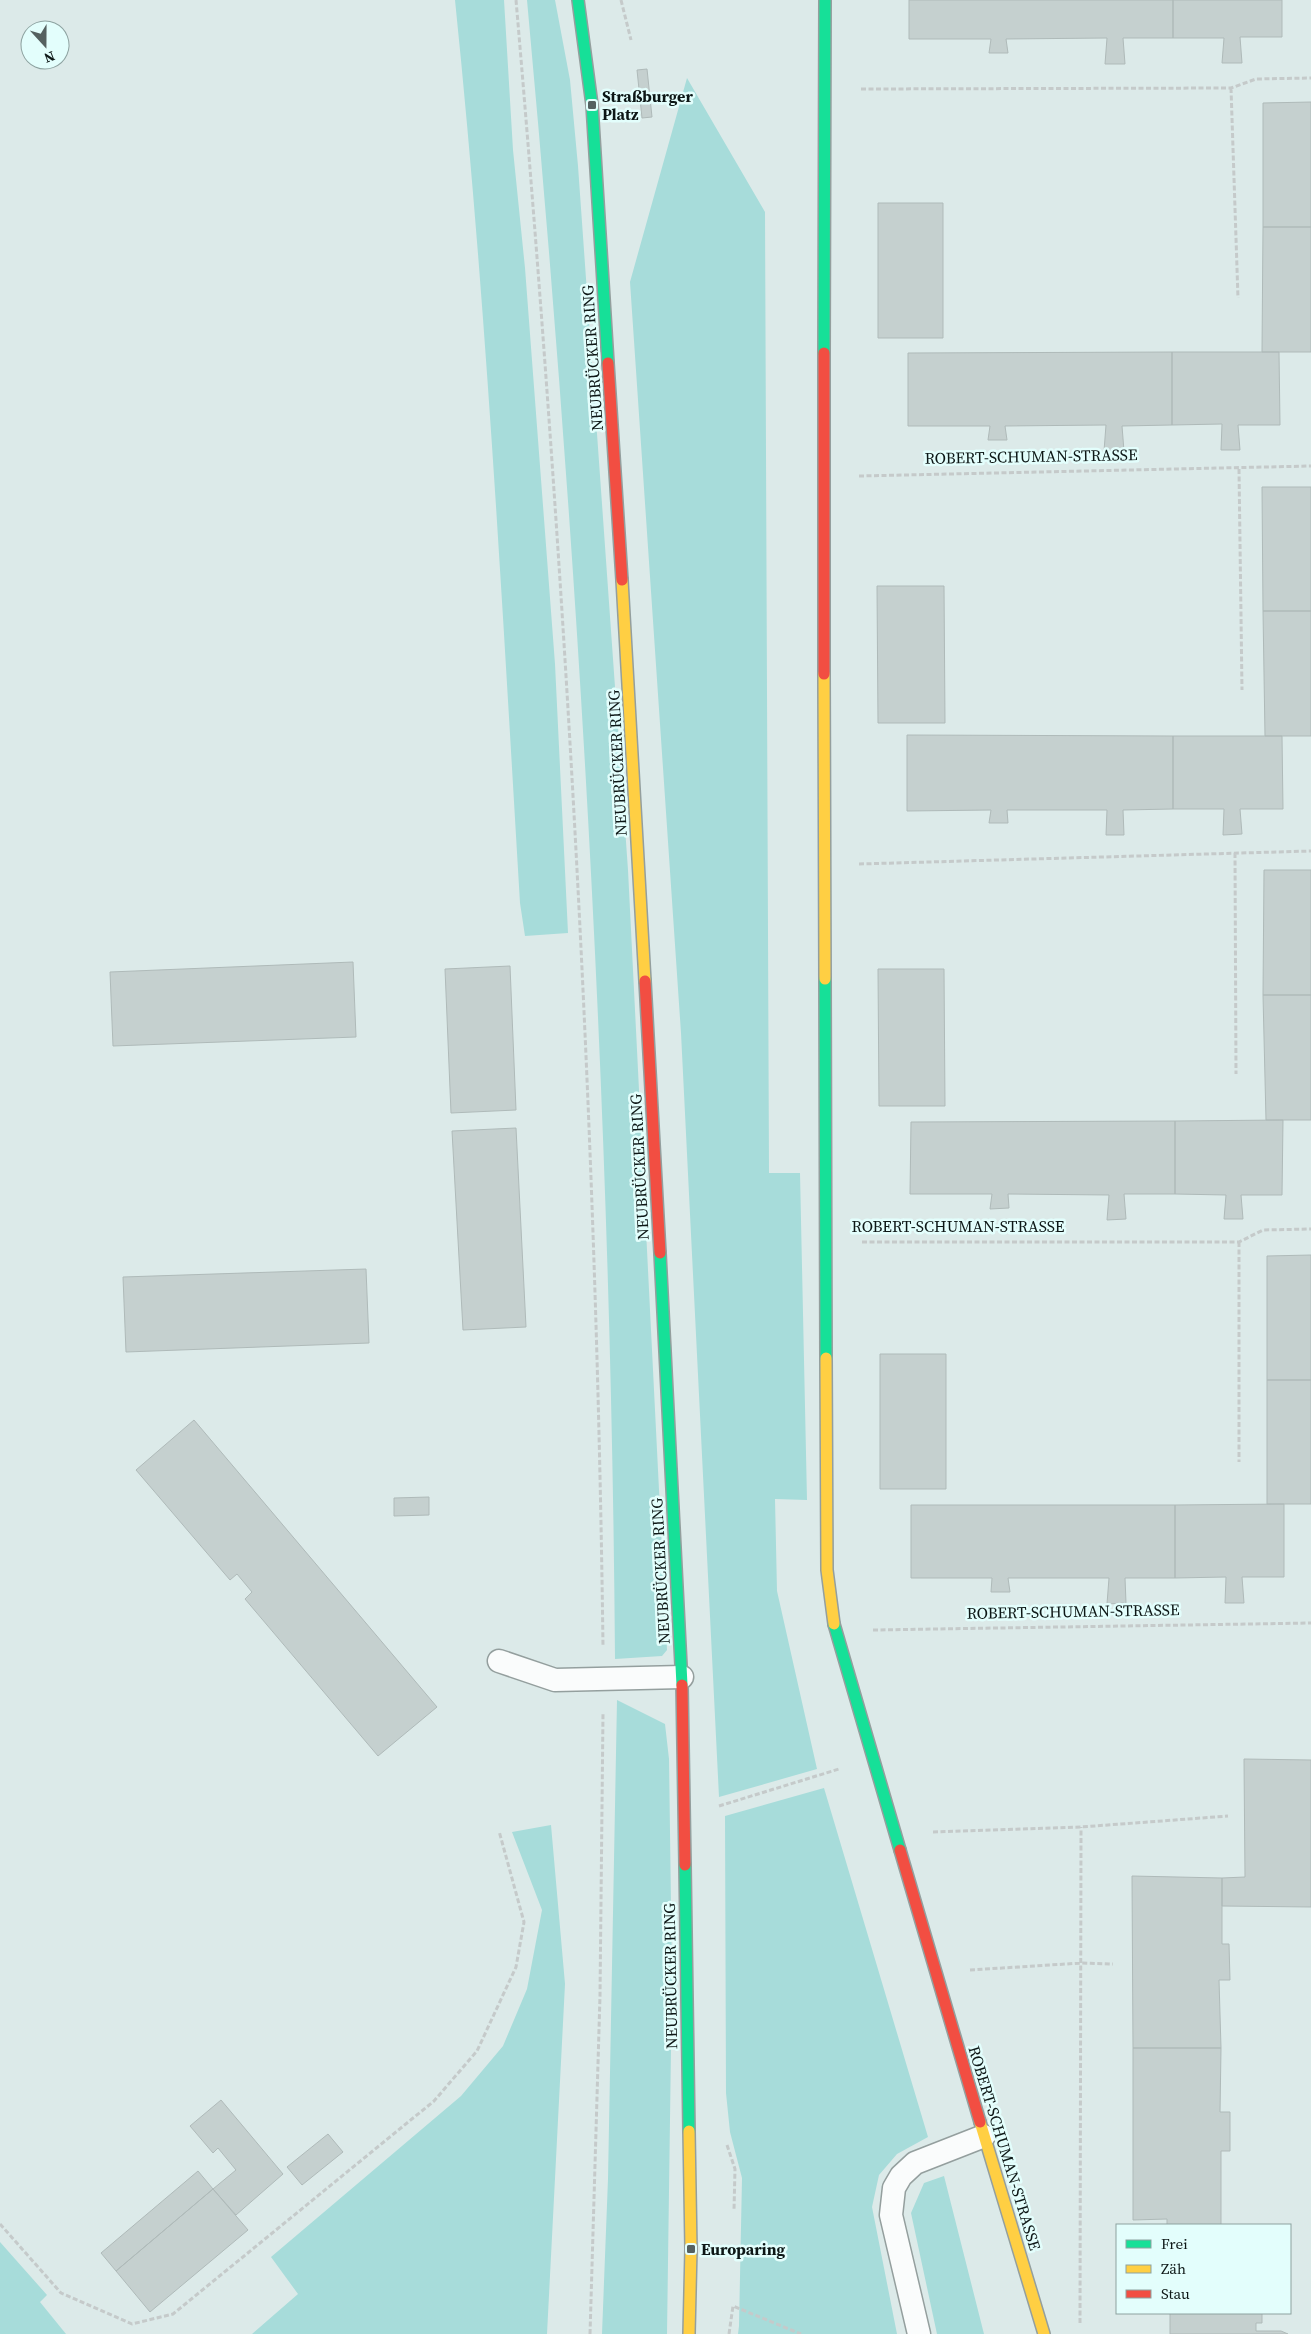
<svg xmlns="http://www.w3.org/2000/svg" width="1311" height="2334" font-family="'Source Serif 4',serif">
<style>
.green{fill:#a7dcda}
.building{fill:#c5d0cf;stroke:#afbab9}
.lines{fill:none;stroke-linecap:round;stroke-linejoin:round}
.lane-casing{stroke:#949f9e;stroke-width:25}
.fast-casing{stroke:#949f9e;stroke-width:14}
.slow-casing{stroke:#949f9e;stroke-width:14}
.jam-casing{stroke:#949f9e;stroke-width:14}
.path{stroke:#c5caca;stroke-width:3;stroke-dasharray:5 2.5;stroke-linecap:butt}
.lane{stroke:#fafcfc;stroke-width:22}
.fast{stroke:#16e098;stroke-width:11}
.slow{stroke:#ffcf43;stroke-width:11}
.jam{stroke:#f24e42;stroke-width:11}
.poi-dot{fill:#556160;stroke:#e3fefc;stroke-width:2}
.labels{text-anchor:middle;dominant-baseline:central;stroke-width:5;stroke-linejoin:round;paint-order:stroke}
.poi-label{font-size:16px;font-weight:bold;fill:#0d1716;stroke:#e3fefc;text-anchor:start}
.street-label{font-size:16px;fill:#0d1716;stroke:#e3fefc}
</style>
<rect width="100%" height="100%" fill="#dceae9"/>
<path class="green" d="M455,0H504L513,150L525,268L555,664L568,933L525,936L520,903C502,602 486,300 455,0Z
M527,0H555L570,80L578,166L628,870L667,1650L662,1656L615,1659C611,1105 578,552 527,0Z
M687,78L765,212L769,1173H800L807,1500L775,1499L777,1591L817,1769L719,1797L681,1033L630,282Z
M617,1700L665,1724L669,1759L672,1977L667,2334H602L608,2179Z
M824,1788L928,2137L897,2154L879,2175L872,2207L897,2334H738L739,2326L742,2178L730,2132L726,2093L725,1816Z
M551,1825L565,1984L547,2334H252L298,2294L271,2257L461,2096L503,2046L527,1989L542,1910L512,1832Z
M944,2176L984,2334H937L911,2213L924,2183Z
M0,2242L47,2295L40,2302L66,2334H0Z"/>
<path class="building" d="M909,0H1173V38H1123L1125,64H1105L1107,38L1006,39L1008,53H989L991,39H909Z
M1173,0H1282V37H1240L1242,63H1222L1224,38H1173Z
M647,69L652,117L642,118L637,70Z
M1311,102V227H1263V103Z
M878,203H943V338H878Z
M1263,227H1311V352H1262Z
M1172,352H1279L1280,425H1238L1240,450H1221L1222,424L1172,425Z
M1172,352V425L1122,426L1124,451H1104L1106,425L1005,426L1007,440H988L990,426H908V353Z
M1262,487H1311V611H1263Z
M877,586H944L945,723H878Z
M1263,611H1311V736H1265Z
M907,735L1173,736V809L1123,810L1124,835H1106L1107,810H1007L1008,823H989L991,810L907,811Z
M1173,736H1282L1283,809H1240L1242,834L1223,835L1224,809H1173Z
M1264,870H1311V995H1263Z
M353,962L356,1037L113,1046L110,972Z
M510,966L516,1110L451,1113L445,969Z
M878,969H944L945,1106H879Z
M1263,995H1311V1120H1266Z
M1283,1120L1282,1195H1241L1243,1219H1224L1226,1195L1175,1194V1121Z
M1175,1121V1194H1124L1126,1219L1107,1220L1109,1195L1008,1194L1009,1208L990,1209L992,1194H910L911,1122Z
M516,1128L526,1327L463,1330L452,1131Z
M1311,1255V1380H1267V1256Z
M366,1269L369,1343L126,1352L123,1277Z
M880,1354H946V1489H880Z
M1267,1380H1311V1504H1267Z
M194,1420L437,1707L378,1756L245,1599L252,1592L237,1574L230,1580L136,1470Z
M429,1497V1515L394,1516V1498Z
M1284,1504V1577H1242L1244,1603H1225L1226,1577L1175,1578V1505Z
M911,1505H1175V1578H1125L1126,1603L1107,1604L1109,1578H1008L1010,1592H991L992,1578H911Z
M1244,1759L1311,1760V1907L1222,1906V1878L1245,1877Z
M1132,1876L1222,1878V1944H1229L1230,1980H1219L1221,2048H1133Z
M1133,2048H1221L1220,2112H1230V2151H1221V2225H1167V2219L1133,2220Z
M221,2100L283,2174L236,2215L213,2189L236,2170L218,2148L213,2153L190,2126Z
M328,2134L343,2152L302,2185L287,2167Z
M198,2171L213,2189L116,2271L101,2253Z
M213,2189L248,2230L150,2312L116,2271Z
M1170,2313H1262V2323H1256V2331H1281L1288,2334H1170Z"/>
<g class="lines">
<defs>
<path id="lane" d="M499,1661L555,1680L682,1677
M919,2334L891,2215L894,2188L901,2176L915,2163L984,2136"/>
<path id="fast" d="M578,0L592,105L608,363
M824,353L825,0
M825,979L826,1358
M660,1253L682,1685
M834,1624L900,1850
M685,1865L689,2131"/>
<path id="slow" d="M622,580L645,981
M824,674L825,979
M826,1358L827,1570L834,1624
M980,2122L1044,2334
M689,2334L691,2249L689,2131"/>
<path id="jam" d="M824,353V674
M608,363L622,580
M645,981L660,1253
M682,1685L685,1865
M900,1850L980,2122"/>
</defs>
<use href="#lane" class="lane-casing"/>
<use href="#fast" class="fast-casing"/>
<use href="#slow" class="slow-casing"/>
<use href="#jam" class="jam-casing"/>
<path class="path" d="M516,0C563,548 596,1097 603,1647
M621,0L631,40
M1231,88L1238,298
M861,89L1231,88L1256,79L1311,78
M1239,469L1242,690
M859,476L1311,466
M1235,853L1236,1074
M859,864L1311,851
M862,1242H1239L1263,1230L1311,1229
M1239,1242V1462
M873,1630L1311,1623
M719,1806L839,1769
M933,1832L1081,1827L1228,1816
M970,1970L1082,1963L1113,1964
M727,2145L735,2169L734,2210
M0,2224L61,2293L132,2324L173,2314L434,2101L477,2051L516,1967L524,1922L499,1831
M1080,2323L1081,1827
M590,2334L600,1996L603,1713
M729,2334L733,2306L801,2334"/>
<use href="#lane" class="lane"/>
<use href="#fast" class="fast"/>
<use href="#slow" class="slow"/>
<use href="#jam" class="jam"/>
</g>
<g class="poi-dot">
<rect x="587" y="100" width="10" height="10" rx="2.5"/>
<rect x="686" y="2244" width="10" height="10" rx="2.5"/>
</g>
<g class="labels">
<g class="poi-label">
<text x="602" y="96">Straßburger<tspan x="602" dy="18">Platz</tspan></text>
<text x="701" y="2249">Europaring</text>
</g>
<g class="street-label">
<text transform="translate(592 358) rotate(-94)">NEUBRÜCKER RING</text>
<text transform="translate(1031 456) rotate(-1)">ROBERT-SCHUMAN-STRASSE</text>
<text transform="translate(617 763) rotate(-93)">NEUBRÜCKER RING</text>
<text transform="translate(639 1167) rotate(-93)">NEUBRÜCKER RING</text>
<text x="958" y="1226">ROBERT-SCHUMAN-STRASSE</text>
<text transform="translate(660 1571) rotate(-93)">NEUBRÜCKER RING</text>
<text transform="translate(1073 1611) rotate(-1)">ROBERT-SCHUMAN-STRASSE</text>
<text transform="translate(670 1976) rotate(-91)">NEUBRÜCKER RING</text>
<text transform="translate(1005 2148) rotate(73)">ROBERT-SCHUMAN-STRASSE</text>
</g>
</g>
<rect x="1116" y="2224" width="175" height="90" fill="#e3fefc" stroke="#8da2a0"/>
<rect x="1126" y="2240" width="25" height="8" fill="#16e098" stroke="#8da2a0"/>
<text x="1161" y="2249" font-size="15" fill="#0d1716">Frei</text>
<rect x="1126" y="2265" width="25" height="8" fill="#ffcf43" stroke="#8da2a0"/>
<text x="1161" y="2274" font-size="15" fill="#0d1716">Zäh</text>
<rect x="1126" y="2290" width="25" height="8" fill="#f24e42" stroke="#8da2a0"/>
<text x="1161" y="2299" font-size="15" fill="#0d1716">Stau</text>
<g transform="translate(45 45) rotate(159)"><circle r="24" fill="#e3fefc" stroke="#8da2a0"/>
<path d="M0-4L9 19L0 12L-9 19Z" fill="#556160"/>
<text y="-8" font-size="14" font-weight="bold" text-anchor="middle" fill="#0d1716">N</text>
</g>
</svg>
